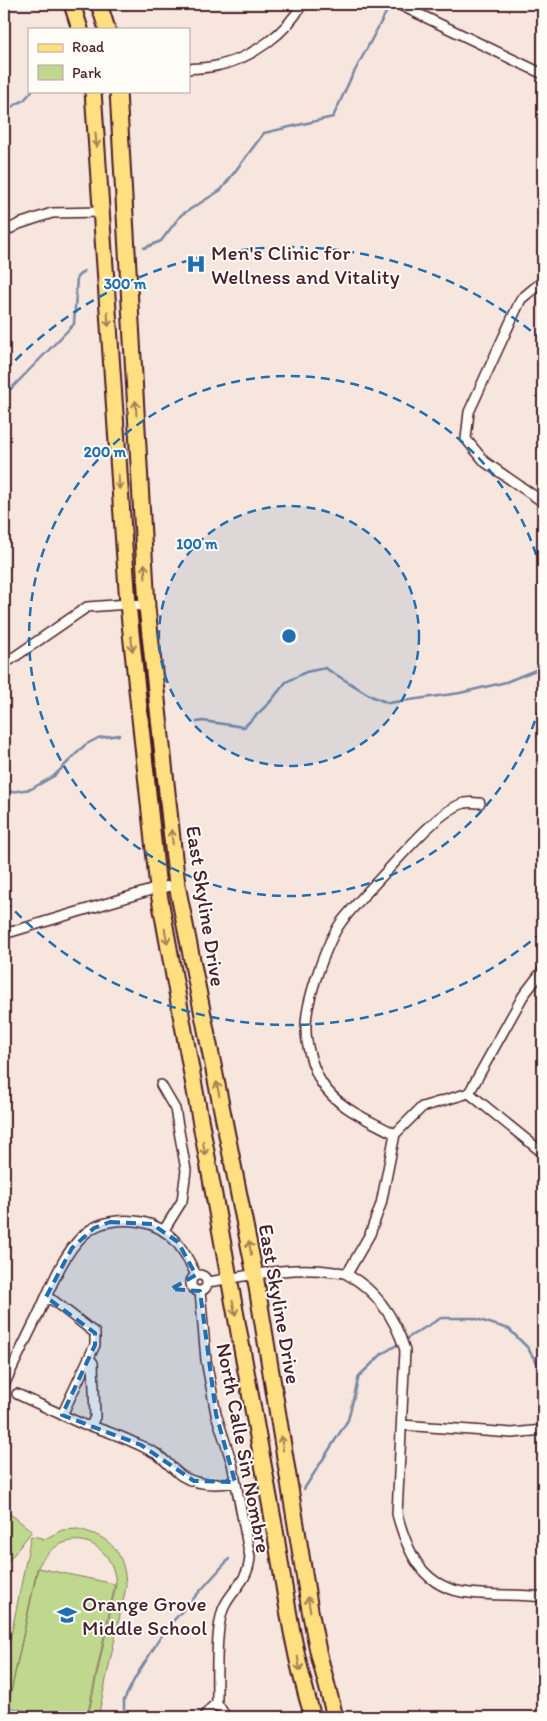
<svg xmlns="http://www.w3.org/2000/svg" width="547" height="1721" font-family="Itim,sans-serif">
<style>
.green{fill:#bfd88e;stroke:#847c5c}
.lines{fill:none;stroke-linecap:round;stroke-linejoin:round}
.stream{stroke:#7887a4;stroke-width:2.5}
.minor-casing{stroke:#4a1f2b;stroke-width:12}
.primary-casing{stroke:#4a1f2b;stroke-width:19}
.minor{stroke:#fdfcf7;stroke-width:9}
.primary{stroke:#ffdf80;stroke-width:15}
.oneway{stroke:#a47f56}
.marked{fill:#1f6fb2;fill-opacity:0.2;stroke:#1f6fb2;stroke-width:4;stroke-dasharray:10 6;stroke-linejoin:round}
.ring{fill:none;stroke:#1f6fb2;stroke-width:2.5;stroke-dasharray:9 6}
.labels{text-anchor:middle;dominant-baseline:central;stroke-width:4;stroke-linejoin:round;paint-order:stroke}
.poi-label{font-size:21px;fill:#4a1f2b;stroke:#fdfcf7;text-anchor:start}
.street-label{font-size:21px;fill:#4a1f2b;stroke:#fdfcf7}
.centre{fill:#1f6fb2;stroke:#fdfcf7;stroke-width:2.5}
.ring-label{font-size:15px;text-anchor:middle;font-weight:bold;fill:#1f6fb2;stroke:#fdfcf7;stroke-width:4;stroke-linejoin:round;paint-order:stroke}
</style>
<rect width="100%" height="100%" fill="#f7e6dd"/>
<filter id="ink" filterUnits="userSpaceOnUse"><feTurbulence type="fractalNoise" baseFrequency=".02" numOctaves="2"/><feDisplacementMap in="SourceGraphic" scale="10" xChannelSelector="R" yChannelSelector="G"/><feConvolveMatrix kernelMatrix="1 2 1 2 8 2 1 2 1" color-interpolation-filters="sRGB"/></filter>
<g filter="url(#ink)">
<path class="green" d="M4,1509L32,1531L4,1567Z
M78,1529C112,1537 125,1553 126,1587L98,1717H88L116,1585C113,1535 59,1524 37,1569L8,1706L38,1568L115,1584L87,1717H57L8,1707L9,1717H4V1670L31,1536L43,1538V1540L62,1530Z"/>
<g class="lines">
<path class="stream" d="M4,111L24,100L32,91
M144,248L161,241L181,215L221,190L264,133L333,117L350,80L389,7
M4,396L74,324L77,277L84,271
M197,722L203,721L244,727L270,702L286,682L306,672L325,668L371,696L388,703L460,693L506,682L543,667
M4,793L31,789L54,776L85,745L98,738L119,735
M404,1340L441,1318H473L509,1329L527,1347L543,1373
M304,1489L348,1420L359,1376L382,1354L400,1343
M124,1717V1700L135,1678L165,1630L229,1559"/>
<defs>
<path id="minor" d="M398,4L543,74
M189,69C199,68 210,68 220,65C251,58 287,33 302,4
M4,232L19,224L52,213L101,212
M543,281L521,299L469,412L466,439L485,462L543,502
M4,660H10L87,607L128,604L147,607
M4,934L158,888L177,885
M161,1085L175,1109L186,1170L182,1201L164,1230
M469,1093L523,996L543,970
M469,1093L543,1153
M395,1134C369,1120 337,1108 321,1082C312,1066 305,1043 306,1024C307,998 327,941 342,921C359,900 378,881 396,861C411,845 443,808 465,803C470,802 475,803 480,803
M347,1274L370,1234L381,1204L395,1134L422,1107L469,1093
M191 1283a8 8 0 1 1 16 0a8 8 0 1 1-16 0Z
M208,1282C249,1276 291,1265 334,1272C338,1272 344,1272 348,1275C378,1291 395,1319 405,1350L397,1514C408,1554 423,1589 470,1593C494,1596 519,1594 543,1597
M200,1291L206,1360L216,1414L232,1463L250,1557C248,1582 233,1588 224,1607C215,1627 217,1680 217,1703L210,1709L204,1717
M46,1297L54,1301L95,1333V1345L62,1415
M89,1358L93,1363L95,1417L91,1426
M4,1385C15,1362 26,1339 37,1317C50,1290 66,1243 93,1228C107,1220 127,1219 142,1222C171,1228 184,1249 196,1275
M17,1394L84,1425L91,1426C113,1433 135,1442 155,1453C165,1459 173,1470 182,1476C198,1486 218,1485 235,1482
M402,1425L512,1433L543,1430
M217,1703L226,1717"/>
<path id="primary" d="M72,4L80,29
M99,4L107,29
M93,91L128,604L158,888L275,1530C285,1593 294,1657 313,1717
M118,91L147,607L177,885L255,1275L310,1610L318,1651L335,1717"/>
</defs>
<use href="#minor" class="minor-casing"/>
<use href="#primary" class="primary-casing"/>
<use href="#minor" class="minor"/>
<use href="#primary" class="primary"/>
</g>
<defs><path id="oneway-shaft" d="M-6 0H5M1.5-3L5.5 0L1.5 3" fill="none" stroke-width="1.6" stroke-linecap="round" stroke-linejoin="round" transform="scale(1.25)"/></defs>
<g class="oneway">
<use href="#oneway-shaft" transform="translate(96 140) rotate(86)"/>
<use href="#oneway-shaft" transform="translate(108 319) rotate(86)"/>
<use href="#oneway-shaft" transform="translate(136 408) rotate(-93)"/>
<use href="#oneway-shaft" transform="translate(119 482) rotate(86)"/>
<use href="#oneway-shaft" transform="translate(145 571) rotate(-93)"/>
<use href="#oneway-shaft" transform="translate(132 644) rotate(84)"/>
<use href="#oneway-shaft" transform="translate(172 837) rotate(-96)"/>
<use href="#oneway-shaft" transform="translate(166 936) rotate(80)"/>
<use href="#oneway-shaft" transform="translate(218 1089) rotate(-101)"/>
<use href="#oneway-shaft" transform="translate(204 1148) rotate(80)"/>
<use href="#oneway-shaft" transform="translate(250 1248) rotate(-101)"/>
<use href="#oneway-shaft" transform="translate(234 1308) rotate(79)"/>
<use href="#oneway-shaft" transform="translate(282 1443) rotate(-99)"/>
<use href="#oneway-shaft" transform="translate(309 1604) rotate(-100)"/>
<use href="#oneway-shaft" transform="translate(299 1664) rotate(80)"/>
</g>
</g>
<path class="marked" d="M110,1222L152,1224L178,1242L196,1275L171,1289L200,1291L216,1414L235,1482L194,1481L141,1445L62,1415L95,1345V1333L46,1297L72,1248L94,1228Z"/>
<circle cx="289" cy="636" r="130" fill="#1f6fb2" fill-opacity=".12"/>
<g class="ring">
<circle cx="289" cy="636" r="130"/>
<path d="M543 692A260 260 0 1 1 543 580"/>
<path d="M542 932A389 389 0 0 1 5 901M5 371A389 389 0 0 1 542 340"/>
</g>
<defs>
<symbol id="hospital-bare" viewBox="-9 -9 18 18"><path d="M-5-5h3v3.5h4V-5h3V5h-3V1.5h-4V5h-3Z" fill="#1f6fb2" stroke="#fdfcf7" stroke-width="2.5" paint-order="stroke"/></symbol>
<symbol id="school-bare" viewBox="-9 -9 18 18"><path d="M0-5L7-2L0 1L-7-2ZM-4 1L0 2.5L4 1V4Q0 6-4 4Z" fill="#1f6fb2" stroke="#fdfcf7" stroke-width="2.5" paint-order="stroke"/></symbol>
</defs>
<g fill-rule="evenodd">
<use href="#hospital-bare" x="182" y="250" width="28" height="28"/>
<use href="#school-bare" x="53" y="1601" width="28" height="28"/>
</g>
<g class="labels">
<g class="poi-label">
<text x="211" y="252">Men's Clinic for<tspan x="211" dy="24">Wellness and Vitality</tspan></text>
<text x="82" y="1603">Orange Grove<tspan x="82" dy="24">Middle School</tspan></text>
</g>
<g class="street-label">
<text transform="translate(206 906) rotate(81)">East Skyline Drive</text>
<text transform="translate(280 1304) rotate(80)">East Skyline Drive</text>
<text transform="translate(244 1448) rotate(79)">North Calle Sin Nombre</text>
</g>
</g>
<circle cx="289" cy="636" r="8" class="centre"/>
<g class="ring-label">
<text x="125" y="289">300 m</text>
<text x="105" y="457">200 m</text>
<text x="197" y="549">100 m</text>
</g>
<rect width="547" height="1721" fill="none" stroke="#fdfcf7" stroke-width="20"/>
<rect x="10" y="10" width="527" height="1701" fill="none" stroke="#4a1f2b" stroke-width="2" filter="url(#ink)"/>
<rect x="28" y="28" width="162" height="65" fill="#fdfcf7" stroke="#b5a4a5"/>
<rect x="38" y="44" width="25" height="8" fill="#ffdf80" stroke="#b5a4a5"/>
<text x="72" y="52" font-size="15" fill="#4a1f2b">Road</text>
<rect x="38" y="65" width="25" height="15" fill="#bfd88e" stroke="#b5a4a5"/>
<text x="72" y="78" font-size="15" fill="#4a1f2b">Park</text>
</svg>
